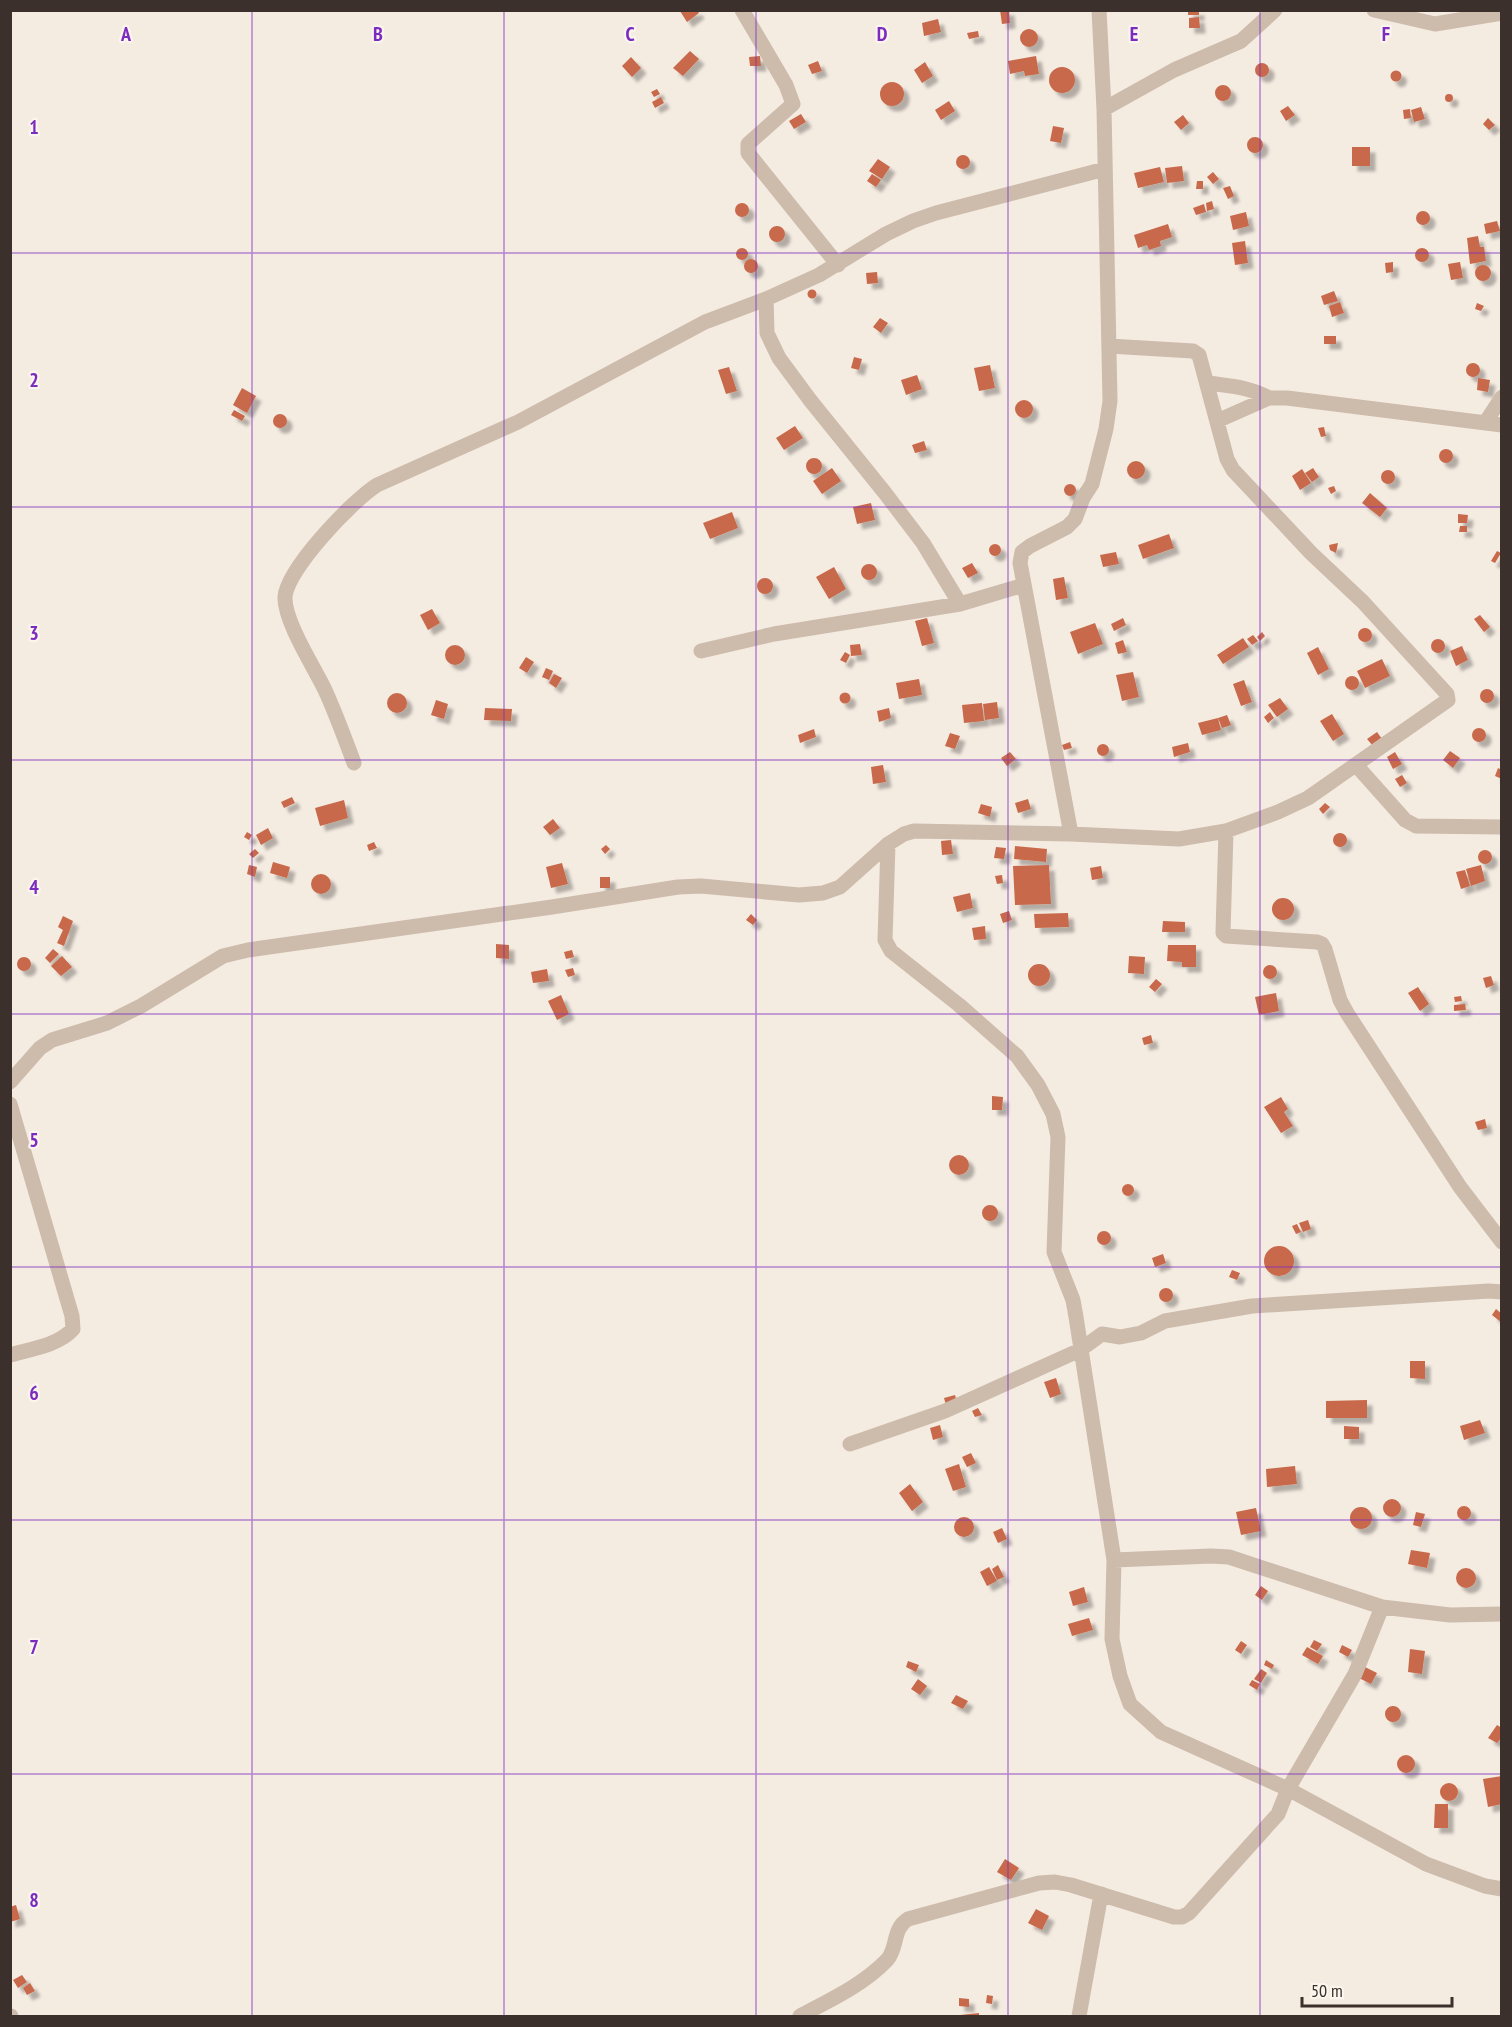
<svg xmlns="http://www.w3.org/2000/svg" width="1512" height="2027" font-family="'PT Sans Narrow',sans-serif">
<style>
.building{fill:#c8694b;filter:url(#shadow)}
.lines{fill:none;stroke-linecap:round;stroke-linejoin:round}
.minor{stroke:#cdbbac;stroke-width:15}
.grid{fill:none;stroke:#7b2cbf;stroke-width:1.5;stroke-opacity:0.55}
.grid-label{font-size:20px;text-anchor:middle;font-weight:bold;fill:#7b2cbf;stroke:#fbf5ee;stroke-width:4.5;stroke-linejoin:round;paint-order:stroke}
</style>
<defs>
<filter id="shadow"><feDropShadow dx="5.5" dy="5.5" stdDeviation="1.5" flood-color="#0004"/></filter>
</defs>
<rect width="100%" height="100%" fill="#f4ebe1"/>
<path class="building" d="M681,10H697L699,13L687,22L680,11Z
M1000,10H1009L1010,23L1002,24Z
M1188,10H1199V15H1188Z
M1199,17L1200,28H1189V18Z
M938,19L941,32L924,36L922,23Z
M1020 38a9 9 0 1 1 18 0a9 9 0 1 1-18 0Z
M978,31L979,37L969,39L967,33Z
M690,51L699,59L683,76L673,68Z
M760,56L761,66H750L749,57Z
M1036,56L1039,74L1025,76L1024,71L1010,74L1008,61Z
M631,57L641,68L632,77L622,66Z
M818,61L822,71L812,74L808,65Z
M925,62L933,76L922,83L914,70Z
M1255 70a7 7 0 1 1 14 0a7 7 0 1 1-14 0Z
M1049 80a13 13 0 1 1 26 0a13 13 0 1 1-26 0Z
M1390.5 76a5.5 5.5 0 1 1 11 0a5.5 5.5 0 1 1-11 0Z
M880 94a12 12 0 1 1 24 0a12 12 0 1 1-24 0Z
M1215 93a8 8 0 1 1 16 0a8 8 0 1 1-16 0Z
M657,89L660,94L654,97L651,92Z
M1445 98a4 4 0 1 1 8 0a4 4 0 1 1-8 0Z
M661,97L664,103L655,108L652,102Z
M949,101L955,111L941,120L935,110Z
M1288,106L1295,115L1286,121L1280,111Z
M1421,107L1425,119L1414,122L1411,110Z
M1410,109L1411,118L1404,119L1403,110Z
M801,114L806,122L794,129L789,121Z
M1183,115L1189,123L1181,130L1174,122Z
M1488,118L1495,125L1489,130L1483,124Z
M1053,126L1064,128L1061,143L1050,141Z
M1247 145a8 8 0 1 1 16 0a8 8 0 1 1-16 0Z
M1352,147H1370V166H1352Z
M956 162a7 7 0 1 1 14 0a7 7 0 1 1-14 0Z
M878,159L890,167L882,179L869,171Z
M1182,166L1184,181L1167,183L1165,168Z
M1160,167L1164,182L1138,188L1134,173Z
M1213,172L1219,179L1213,184L1207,177Z
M872,174L881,180L876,187L867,181Z
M1197,181H1203V189H1196Z
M1230,186L1234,196L1228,199L1223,188Z
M1212,201L1214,209L1207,211L1206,203Z
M735 210a7 7 0 1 1 14 0a7 7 0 1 1-14 0Z
M1204,204L1206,212L1196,215L1193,208Z
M1416 218a7 7 0 1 1 14 0a7 7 0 1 1-14 0Z
M1246,212L1249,226L1233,230L1230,216Z
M1497,221L1500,231L1486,234L1484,224Z
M1168,224L1172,237L1160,241L1161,246L1149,250L1147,245L1138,248L1134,235Z
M769 234a8 8 0 1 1 16 0a8 8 0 1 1-16 0Z
M1478,236L1480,247H1484L1486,261L1470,264L1467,238Z
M1245,241L1248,263L1235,265L1232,243Z
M1415 255a7 7 0 1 1 14 0a7 7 0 1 1-14 0Z
M736 254a6 6 0 1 1 12 0a6 6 0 1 1-12 0Z
M744 266a7 7 0 1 1 14 0a7 7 0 1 1-14 0Z
M1393,262V272L1386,273L1385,263Z
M1460,262L1463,278L1451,280L1448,264Z
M1475 273a8 8 0 1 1 16 0a8 8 0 1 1-16 0Z
M877,272L878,283L867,284L866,273Z
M807.5 294a4.5 4.5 0 1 1 9 0a4.5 4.5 0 1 1-9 0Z
M1334,291L1338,301L1324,305L1321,296Z
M1340,302L1344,313L1332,317L1329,306Z
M1477,303L1484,306L1481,311L1475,309Z
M880,318L888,323L881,333L873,327Z
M1324,336H1336V344H1324Z
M854,357L862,359L859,370L851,368Z
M1466 370a7 7 0 1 1 14 0a7 7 0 1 1-14 0Z
M990,365L995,388L979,391L974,368Z
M729,367L737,391L726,394L718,370Z
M917,375L922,389L906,395L901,380Z
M1478,378L1490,380L1488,392L1477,390Z
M242,388L256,396L247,413L233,405Z
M1015 409a9 9 0 1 1 18 0a9 9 0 1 1-18 0Z
M234,410L245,416L242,421L231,415Z
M273 421a7 7 0 1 1 14 0a7 7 0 1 1-14 0Z
M795,426L803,438L784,450L776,438Z
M1324,427L1326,436L1321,437L1318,428Z
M924,441L927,450L915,453L912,445Z
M1439 456a7 7 0 1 1 14 0a7 7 0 1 1-14 0Z
M806 466a8 8 0 1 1 16 0a8 8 0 1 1-16 0Z
M1127 470a9 9 0 1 1 18 0a9 9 0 1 1-18 0Z
M832,468L841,481L822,494L813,481Z
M1313,468L1319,477L1312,482L1305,473Z
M1302,469L1311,483L1300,490L1292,476Z
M1381 477a7 7 0 1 1 14 0a7 7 0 1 1-14 0Z
M1064 490a6 6 0 1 1 12 0a6 6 0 1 1-12 0Z
M1334,486L1336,491L1331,494L1328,488Z
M1370,493L1387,508L1380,517L1362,503Z
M871,503L875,520L857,524L853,507Z
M732,512L738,528L710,539L703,523Z
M1458,514L1468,515L1467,523H1458Z
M1460,526H1467V532H1459Z
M1169,534L1174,548L1143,559L1138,545Z
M1338,543L1336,553L1330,550L1329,545Z
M989 550a6 6 0 1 1 12 0a6 6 0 1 1-12 0Z
M1497,551L1501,553L1495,563L1491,561Z
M1116,552L1119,564L1103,567L1100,555Z
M972,563L978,573L968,578L962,568Z
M861 572a8 8 0 1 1 16 0a8 8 0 1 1-16 0Z
M834,567L846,589L829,599L816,577Z
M1064,577L1068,598L1056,600L1053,579Z
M757 586a8 8 0 1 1 16 0a8 8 0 1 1-16 0Z
M432,609L440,623L428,630L420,615Z
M1480,615L1490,627L1484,632L1474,619Z
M927,618L934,643L922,646L915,621Z
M1123,618L1126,625L1114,631L1111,624Z
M1095,623L1103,644L1078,654L1070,632Z
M1358 635a7 7 0 1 1 14 0a7 7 0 1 1-14 0Z
M1262,632L1265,636L1260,641L1257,637Z
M1253,635L1258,641L1252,645L1247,639Z
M1243,638L1249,647L1223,664L1217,655Z
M1431 646a7 7 0 1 1 14 0a7 7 0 1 1-14 0Z
M1123,640L1127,652L1118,654L1115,643Z
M860,644L862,655L851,656L850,645Z
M445 655a10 10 0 1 1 20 0a10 10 0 1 1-20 0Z
M1462,646L1468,660L1456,666L1450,651Z
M1318,647L1329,669L1318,675L1307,653Z
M845,652L850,655L846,663L840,660Z
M526,657L534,662L527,673L519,668Z
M1382,659L1390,676L1365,688L1357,671Z
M546,668L553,671L549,680L542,677Z
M1133,672L1139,697L1122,701L1116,675Z
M554,674L562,678L556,688L549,683Z
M1345 683a7 7 0 1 1 14 0a7 7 0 1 1-14 0Z
M919,679L922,695L899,699L896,683Z
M1244,680L1252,702L1241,706L1233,684Z
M1480 696a7 7 0 1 1 14 0a7 7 0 1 1-14 0Z
M839.5 698a5.5 5.5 0 1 1 11 0a5.5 5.5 0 1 1-11 0Z
M387 703a10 10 0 1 1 20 0a10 10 0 1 1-20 0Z
M1280,698L1288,709L1277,717L1268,705Z
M436,700L448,704L444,719L431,715Z
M997,702L999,718L985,720L983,704Z
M982,703L984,721L964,723L962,705Z
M485,708L512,709L511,721L484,720Z
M889,708L891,718L879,722L877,711Z
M1270,712L1274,718L1268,723L1264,717Z
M1332,714L1344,734L1333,741L1320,721Z
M1227,715L1231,725L1222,728L1218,718Z
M1218,718L1221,730L1202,735L1198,723Z
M1472 735a7 7 0 1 1 14 0a7 7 0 1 1-14 0Z
M814,729L816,737L800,743L798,735Z
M1377,732L1382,739L1373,746L1367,739Z
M950,733L960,736L955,749L945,746Z
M1070,742L1072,748L1064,750L1062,745Z
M1188,743L1190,752L1174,757L1172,747Z
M1097 750a6 6 0 1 1 12 0a6 6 0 1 1-12 0Z
M1450,751L1460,758L1453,768L1443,760Z
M1010,752L1016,759L1007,766L1001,758Z
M1395,752L1402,764L1393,769L1387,757Z
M883,765L886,782L873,784L871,767Z
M1498,768L1502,770V779L1495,776Z
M1402,775L1407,783L1400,787L1395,779Z
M292,797L295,803L284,808L281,802Z
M1028,799L1031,809L1018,813L1015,803Z
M344,800L348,818L320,826L315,808Z
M1325,803L1330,807L1323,814L1319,809Z
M981,804L992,807L990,817L978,813Z
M553,819L560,828L550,835L543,827Z
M268,828L273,838L261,845L256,835Z
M247,832L252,835L249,840L244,837Z
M1333 840a7 7 0 1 1 14 0a7 7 0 1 1-14 0Z
M951,840L953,854L942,855L941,841Z
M374,842L377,848L369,851L367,845Z
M606,845L610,849L605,854L601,849Z
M1015,846L1047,849L1046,862L1014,859Z
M996,847L1006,848L1004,859L994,858Z
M255,849L259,853L253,858L249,854Z
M1478 857a7 7 0 1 1 14 0a7 7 0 1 1-14 0Z
M273,862L290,867L287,878L270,873Z
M562,863L568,884L551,888L546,867Z
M249,865L257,867L255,877L247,874Z
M1049,865L1051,904L1015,905L1013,866Z
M1481,865L1485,881L1471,886L1466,869Z
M1101,866L1103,878L1092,880L1090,868Z
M1465,870L1470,886L1461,889L1456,872Z
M311 884a10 10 0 1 1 20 0a10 10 0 1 1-20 0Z
M1002,875L1003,883L997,884L995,876Z
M600,877H610V888H600Z
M970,893L973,908L957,912L953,897Z
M1272 909a11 11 0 1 1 22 0a11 11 0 1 1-22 0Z
M1009,911L1012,920L1003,923L1000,914Z
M1068,913L1069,927L1035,928L1034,914Z
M751,914L757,920L753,925L746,920Z
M63,916L73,921L64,946L57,943L63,930L58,927Z
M1163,921L1185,922V932H1162Z
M985,926L986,939L974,940L972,928Z
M496,944L509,945V959L496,958Z
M1168,945H1196V967H1182V962L1167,961Z
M53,949L59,954L50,963L45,958Z
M572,950L574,957L566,959L564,952Z
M62,956L72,967L61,976L51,966Z
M1129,956L1145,957L1144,974L1128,973Z
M17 964a7 7 0 1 1 14 0a7 7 0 1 1-14 0Z
M1028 975a11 11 0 1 1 22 0a11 11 0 1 1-22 0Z
M1263 972a7 7 0 1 1 14 0a7 7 0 1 1-14 0Z
M573,968L575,975L568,977L565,970Z
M547,969L549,981L533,983L531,972Z
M1491,976L1494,985L1486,988L1483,978Z
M1156,979L1162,984L1155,992L1149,987Z
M1418,987L1429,1004L1420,1011L1408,993Z
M1276,993L1279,1011L1259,1015L1255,997Z
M561,995L569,1014L557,1020L548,1001Z
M1461,996L1462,1001L1455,1002L1454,997Z
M1465,1004L1466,1010L1454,1011V1005Z
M1151,1035L1153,1043L1144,1045L1142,1038Z
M992,1096L1003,1097L1002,1110H992Z
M1281,1097L1288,1109L1284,1112L1293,1126L1281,1133L1264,1107Z
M1485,1119L1487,1128L1478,1130L1475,1122Z
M949 1165a10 10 0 1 1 20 0a10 10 0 1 1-20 0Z
M1122 1190a6 6 0 1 1 12 0a6 6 0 1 1-12 0Z
M982 1213a8 8 0 1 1 16 0a8 8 0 1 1-16 0Z
M1308,1220L1311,1229L1303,1232L1299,1223Z
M1297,1224L1301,1232L1296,1234L1292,1226Z
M1097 1238a7 7 0 1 1 14 0a7 7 0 1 1-14 0Z
M1264 1261a15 15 0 1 1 30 0a15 15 0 1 1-30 0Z
M1163,1254L1166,1263L1155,1267L1152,1258Z
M1232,1270L1240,1273L1237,1280L1229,1277Z
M1159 1295a7 7 0 1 1 14 0a7 7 0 1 1-14 0Z
M1496,1309L1502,1314V1323L1492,1315Z
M1410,1361H1425V1379L1410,1378Z
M1056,1378L1061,1394L1050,1398L1044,1382Z
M955,1395L957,1402L946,1405L944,1398Z
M1367,1400V1418H1326V1401Z
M978,1408L982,1415L975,1417L972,1411Z
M1480,1420L1485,1433L1464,1440L1460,1426Z
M940,1425L943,1437L933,1440L930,1428Z
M1344,1426L1359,1427V1439H1344Z
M971,1453L976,1463L967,1467L962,1457Z
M959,1464L966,1487L953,1491L945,1469Z
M1295,1466L1297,1484L1267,1487L1266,1469Z
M910,1484L923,1502L912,1511L899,1493Z
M1383 1508a9 9 0 1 1 18 0a9 9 0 1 1-18 0Z
M1457 1513a7 7 0 1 1 14 0a7 7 0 1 1-14 0Z
M1350 1518a11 11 0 1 1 22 0a11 11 0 1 1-22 0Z
M1256,1508L1261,1531L1241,1535L1236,1512Z
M1416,1512L1425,1514L1421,1527L1413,1525Z
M954 1527a10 10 0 1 1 20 0a10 10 0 1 1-20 0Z
M1002,1528L1007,1539L998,1543L993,1532Z
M1411,1550L1430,1553L1427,1568L1408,1564Z
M998,1565L1004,1577L997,1580L992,1569Z
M989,1567L997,1581L987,1586L980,1572Z
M1456 1578a10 10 0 1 1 20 0a10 10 0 1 1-20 0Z
M1261,1586L1268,1591L1262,1600L1255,1595Z
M1084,1587L1088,1602L1073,1606L1069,1592Z
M1089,1618L1093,1630L1072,1636L1068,1624Z
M1314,1640L1322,1644L1317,1651L1310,1647Z
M1241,1641L1247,1645L1241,1654L1235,1650Z
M1342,1645L1352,1650L1348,1657L1339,1652Z
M1307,1647L1323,1656L1318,1664L1302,1655Z
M1410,1649L1425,1651L1422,1674L1408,1672Z
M1266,1660L1274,1665L1272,1669L1264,1665Z
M908,1661L919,1665L916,1672L906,1667Z
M1365,1667L1377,1673L1371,1684L1359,1678Z
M1261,1669L1267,1673L1261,1683L1254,1679Z
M918,1679L927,1686L920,1695L911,1689Z
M1252,1680L1260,1684L1257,1690L1249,1685Z
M956,1695L968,1701L963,1709L951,1703Z
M1385 1714a8 8 0 1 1 16 0a8 8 0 1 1-16 0Z
M1497,1725L1502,1728V1737L1497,1743L1488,1738Z
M1397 1764a9 9 0 1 1 18 0a9 9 0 1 1-18 0Z
M1502,1776V1804L1488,1807L1483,1779Z
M1440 1792a9 9 0 1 1 18 0a9 9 0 1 1-18 0Z
M1435,1804H1448V1828H1434Z
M1005,1859L1019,1868L1011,1880L997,1872Z
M16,1905L20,1919L10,1922V1907Z
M1036,1909L1049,1916L1042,1930L1028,1923Z
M22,1975L27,1982L18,1988L13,1980Z
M30,1983L35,1991L27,1995L23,1988Z
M987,1995L993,1996L992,2004L986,2003Z
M959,1998L969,1999V2007L959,2006Z
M979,2013V2016H960V2015Z"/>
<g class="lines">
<path class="minor" d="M742,10L786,85L793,104L748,144V153L838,265
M1374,10L1435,24L1502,13
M1104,109L1174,70L1241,41L1275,10
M766,299L767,333L779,358L810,400L885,493L923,543L960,604
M1208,383C1230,386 1250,387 1269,398
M1217,421L1269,398H1287L1502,425
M1485,423L1502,397
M701,651L774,634L960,604L1024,585
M354,763C345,739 336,714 325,690C314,667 284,621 285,597C287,569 352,501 377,485L518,422L705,322L766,299L819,275L886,234L913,221L936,213L1105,169
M1356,765L1405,820L1416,826L1502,827
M1226,831L1223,933L1226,936L1317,942L1322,944L1325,949L1340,1000L1347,1013L1460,1187L1502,1242
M1071,834L1020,563L1022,552L1030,546L1067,527L1075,519L1083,498L1092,484L1106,429L1110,401L1104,109L1099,10
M888,844L885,940L891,951L959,1005L1017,1056L1038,1085L1053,1114L1058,1137L1054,1252L1073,1300L1076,1317L1114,1560L1112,1639L1120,1676L1130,1704L1161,1732L1288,1789L1426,1864L1485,1886L1502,1889
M10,1082L40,1048L52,1040L107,1023L141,1006L223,956L248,950L552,907L678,887L701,886L799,895L823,893L840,887L888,844L904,834L914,831L1071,834L1179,839L1226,831L1278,812L1308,798L1448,700L1447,694L1363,602L1311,553L1233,470L1227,459L1199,355L1193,351L1109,346
M10,1104L72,1316L73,1329C59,1345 31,1349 10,1355
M850,1444L945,1411L1080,1350L1102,1334L1120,1337L1141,1333L1165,1321L1252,1306L1489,1291L1502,1292
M1114,1560L1211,1556L1229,1557L1382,1607L1450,1615L1502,1614
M10,2016H11
M800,2016C830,2000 863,1985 887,1960C898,1948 892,1929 908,1919L1039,1883L1055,1882L1071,1885L1174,1917H1182L1189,1913L1278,1814L1288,1789L1355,1674L1382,1607
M1079,2016L1101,1894"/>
</g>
<path class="grid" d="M252,10V2016M504,10V2016M756,10V2016M1008,10V2016M1260,10V2016M10,253H1502M10,507H1502M10,760H1502M10,1014H1502M10,1267H1502M10,1520H1502M10,1774H1502"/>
<g class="grid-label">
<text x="126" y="41">A</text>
<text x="378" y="41">B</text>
<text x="630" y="41">C</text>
<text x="882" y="41">D</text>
<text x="1134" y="41">E</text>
<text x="1386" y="41">F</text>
<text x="34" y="134">1</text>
<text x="34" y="387">2</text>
<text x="34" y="640">3</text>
<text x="34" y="894">4</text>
<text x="34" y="1147">5</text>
<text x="34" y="1400">6</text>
<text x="34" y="1654">7</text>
<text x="34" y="1907">8</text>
</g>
<rect width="1512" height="2027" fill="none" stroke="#3b302b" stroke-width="24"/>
<path d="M1302 1997v9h150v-9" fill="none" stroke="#3b302b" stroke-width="3"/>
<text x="1311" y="1997" font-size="18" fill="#3b302b" stroke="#fbf5ee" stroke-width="4.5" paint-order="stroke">50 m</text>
</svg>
